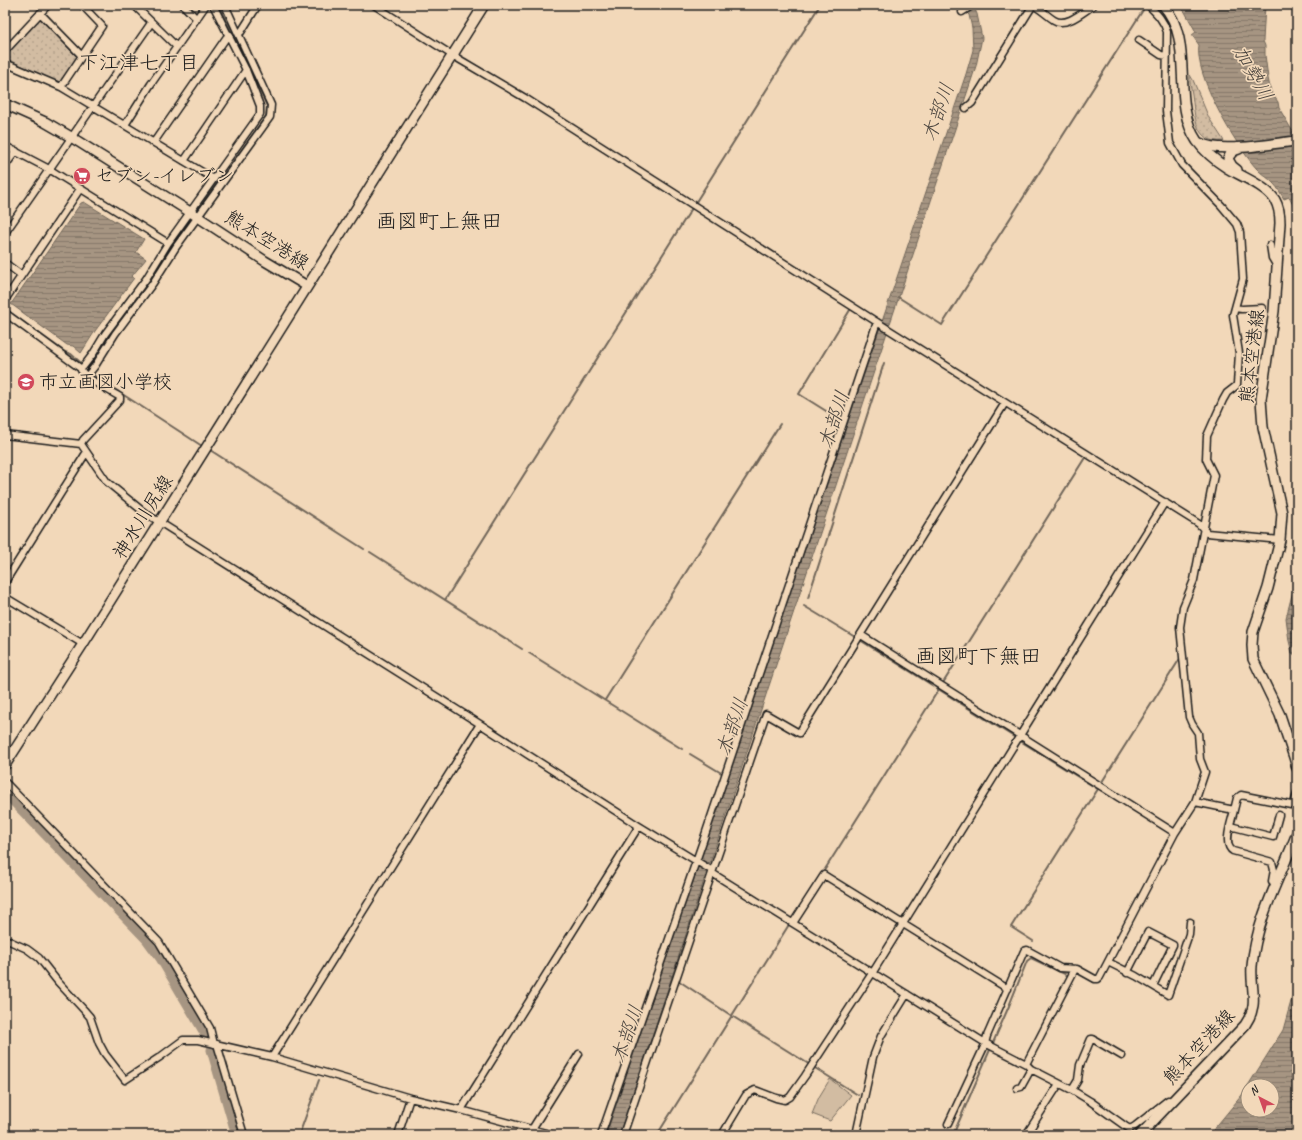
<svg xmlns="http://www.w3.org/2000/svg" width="1302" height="1140" font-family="Caveat,'Klee One',sans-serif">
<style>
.park{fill:url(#park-dots);stroke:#776c5f}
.pitch{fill:#d2bca2;stroke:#776c5f}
.water{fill:url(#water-rules);stroke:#6f6559;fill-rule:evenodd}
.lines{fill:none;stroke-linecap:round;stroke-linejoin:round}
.stream{stroke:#6f6559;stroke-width:2}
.river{stroke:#a69582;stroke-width:11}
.minor-casing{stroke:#1c1c1c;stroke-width:9}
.secondary-casing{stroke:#1c1c1c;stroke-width:12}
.minor{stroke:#f2d8b9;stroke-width:6}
.secondary{stroke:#f2d8b9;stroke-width:9}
.labels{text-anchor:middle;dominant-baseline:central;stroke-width:3.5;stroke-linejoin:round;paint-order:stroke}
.poi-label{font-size:19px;fill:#1c1c1c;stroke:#f2d8b9;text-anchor:start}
.street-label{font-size:19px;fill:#1c1c1c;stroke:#f2d8b9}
.neighbourhood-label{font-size:20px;fill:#1c1c1c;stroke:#f2d8b9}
.water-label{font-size:20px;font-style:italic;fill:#4c4640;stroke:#f2d8b9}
.quarter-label{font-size:21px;fill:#1c1c1c;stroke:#f2d8b9}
</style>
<defs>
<pattern id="park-dots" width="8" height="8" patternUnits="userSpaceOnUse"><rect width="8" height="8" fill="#d2bca2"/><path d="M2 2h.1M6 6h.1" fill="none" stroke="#b4a18b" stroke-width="1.8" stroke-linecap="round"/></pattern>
<pattern id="water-rules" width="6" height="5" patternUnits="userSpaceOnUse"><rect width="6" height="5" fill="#a69582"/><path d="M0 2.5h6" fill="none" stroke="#86796a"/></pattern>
</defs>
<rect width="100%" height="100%" fill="#f2d8b9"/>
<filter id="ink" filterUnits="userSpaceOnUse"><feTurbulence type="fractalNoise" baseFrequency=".025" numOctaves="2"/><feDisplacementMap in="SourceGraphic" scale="8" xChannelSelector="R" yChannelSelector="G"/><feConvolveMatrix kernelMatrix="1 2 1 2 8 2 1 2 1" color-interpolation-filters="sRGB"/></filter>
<g filter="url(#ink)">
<path class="park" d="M39,18L41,19L77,57L59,83L20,65L5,60V55Z
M1190,75L1193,80L1209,118L1224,141C1194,144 1195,116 1192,94C1191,87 1189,82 1190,75Z"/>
<path class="pitch" d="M830,1079L851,1095L830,1121L812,1114L819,1097Z"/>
<path class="water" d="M950,5H973L977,14L982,38L976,66L619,1135H606L966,74L973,50L972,28L969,15L964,10Z
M1179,5H1265L1263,41L1265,46V55L1268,78L1271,92L1278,102L1279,108L1293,132L1297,134V213L1289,197L1284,199C1281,194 1278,188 1274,184C1269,178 1261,174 1256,168C1235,144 1194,76 1199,45L1192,35L1196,32L1185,12Z
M84,202L144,239L136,252L146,259L132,276L134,278L95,331L81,353L73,346L67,345L11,304L81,203Z
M1297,575V656L1292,653L1289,641L1286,618Z
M1297,980V1128L1291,1135H1209L1242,1095L1283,1030ZM1248,1086H1272V1110H1248Z"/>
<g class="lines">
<path class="stream" d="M199,208L266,116L267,106L219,5
M898,297L942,325L1143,10
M7,310L65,352L71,354L80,362
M85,368L87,370L99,353L111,333L152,278L189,221
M93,375L202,446
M842,421L799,394L850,310
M210,450L364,549
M370,552L522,649
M808,598L884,363
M445,600L820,5
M804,606C903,665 999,729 1098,789L1011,927L1033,941
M529,653L682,749
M943,683L1086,456
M605,700L780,424
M690,754L723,774
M1100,785L1181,657
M822,874L939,689
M670,975L732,1016L858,1095
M299,1135L319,1080
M499,1135L502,1128
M657,1135L790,923
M953,1135L1009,1006L1027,961L1031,958L1069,976"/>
<path class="river" d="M5,792L147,939L161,958L207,1036
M212,1050L237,1135"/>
<defs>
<path id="minor" d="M134,5L177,47
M183,5L197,19
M374,5L452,55L525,98L891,331L1199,524L1207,533L1280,540
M1033,5C1041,9 1046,15 1054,20C1066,28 1084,11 1094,5
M962,12L973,5
M40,13L82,56
M238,33L241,32L258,5
M1139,40L1161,55L1167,56
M5,51L48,5
M5,63L61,87L214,179
M61,87L102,26L82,5
M966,108L972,103L1033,5
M125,125L151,84L206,5
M154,142L226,38L230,35
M5,146L49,169L168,243
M184,161L246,70
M5,166L16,151
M5,233L151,23
M1270,245L1272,258L1275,263L1278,264
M5,263L21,275
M5,300L80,189
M1235,308L1242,309L1262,308
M5,313L80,368C83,378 111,391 120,397V400L83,440L81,444
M80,368L83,367L93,354L105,334L146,279L168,243L260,114V106L246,70L213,5
M87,376L95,366L115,334L153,283L176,247L270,117L271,105L225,5
M5,435L81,444L107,482L145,513L480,724L639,826L711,870L712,873L987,1044L1026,1064L1031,1069L1072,1090L1090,1101L1125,1126L1130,1129L1135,1126L1168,1100L1172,1101
M5,582L86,453
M5,597L83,644
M861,635L1175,833
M5,782L159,942L210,1028L214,1044
M1195,802L1234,810L1237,798L1241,795L1291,805L1294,804L1297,793
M1234,810C1232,820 1222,845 1233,851L1272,862L1274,870L1272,881L1276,884
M1230,826L1273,837L1279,815
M793,923L824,875L1008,989
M5,939L27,949L39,958L58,982L84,1010L90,1017L99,1043L105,1054L125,1080L160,1057L183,1040H198L272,1057L410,1098L461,1110L553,1135
M1108,962L1136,976L1168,995L1189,934L1190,922
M1127,973L1148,932L1173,945L1153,986
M217,1044L244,1135
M272,1057L480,724
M1026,1064L1075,969
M1017,1088L1021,1087L1031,1069
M1072,1090L1078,1080L1080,1065L1091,1039H1093L1122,1056
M461,1110L639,826
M948,1124L984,1047L987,1036L1024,951L1027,950L1060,968L1077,969L1095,979H1098L1100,977L1175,833L1195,802L1205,772L1200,759L1198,733L1192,724L1189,717L1180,627L1183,607L1194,580L1214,475L1206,459L1207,436L1223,400L1227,393L1236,386L1237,384L1239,353L1233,315L1243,279L1240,232L1237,224L1221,205L1182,165L1170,143L1166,111L1167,32C1164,20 1156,13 1148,5
M532,1129L579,1054
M398,1135L410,1098
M601,1135L703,841L877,322
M623,1135L766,714L799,733L1005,403
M722,1135L746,1095L755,1090L776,1098L785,1100L790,1097L805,1076L873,972L1165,502
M856,1135L873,1057L881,1036L907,994
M1026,1135L1059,1084"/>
<path id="secondary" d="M1163,5C1196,41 1170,102 1197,141C1205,152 1216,161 1227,168C1241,176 1266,186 1275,200C1279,207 1280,215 1280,223L1274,311L1261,399L1263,427L1282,513L1280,540L1268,588L1253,632L1252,645L1253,659L1280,715L1294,757L1297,768
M5,104L45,122L71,137L198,217L265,261L307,286
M1200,143C1220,154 1273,143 1297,141
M1237,170L1232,166L1228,159C1230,153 1233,150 1239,149
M5,765L83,644L484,5
M1140,1135L1245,1025C1260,1003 1250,990 1252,966C1256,919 1281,876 1297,833"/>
</defs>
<use href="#minor" class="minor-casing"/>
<use href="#secondary" class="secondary-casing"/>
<use href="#minor" class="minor"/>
<use href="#secondary" class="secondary"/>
</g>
</g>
<defs>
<symbol id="supermarket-disc" viewBox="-11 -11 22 22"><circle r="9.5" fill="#d1495b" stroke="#f2d8b9"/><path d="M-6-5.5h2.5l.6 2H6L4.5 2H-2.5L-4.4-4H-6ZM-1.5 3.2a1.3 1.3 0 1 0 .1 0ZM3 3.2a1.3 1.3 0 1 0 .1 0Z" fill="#fff"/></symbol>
<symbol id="school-disc" viewBox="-11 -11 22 22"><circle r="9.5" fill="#d1495b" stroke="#f2d8b9"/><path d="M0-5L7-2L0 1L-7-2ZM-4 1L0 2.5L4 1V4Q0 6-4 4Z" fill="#fff"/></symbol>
</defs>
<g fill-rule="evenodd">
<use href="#supermarket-disc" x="72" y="166" width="20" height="20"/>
<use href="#school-disc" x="16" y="372" width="20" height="20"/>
</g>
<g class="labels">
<g class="poi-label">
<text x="95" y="176">セブン-イレブン</text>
<text x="39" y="382">市立画図小学校</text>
</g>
<g class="street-label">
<text transform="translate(267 240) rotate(32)">熊本空港線</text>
<text transform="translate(1252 356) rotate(-83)">熊本空港線</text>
<text transform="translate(143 517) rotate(-58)">神水川尻線</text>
<text transform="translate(1199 1047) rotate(-47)">熊本空港線</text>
</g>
<g class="neighbourhood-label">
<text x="139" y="62">下江津七丁目</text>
</g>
<g class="water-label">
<text transform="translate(1253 73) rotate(61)">加勢川</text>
<text transform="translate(938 112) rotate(-71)">木部川</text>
<text transform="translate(834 420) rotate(-72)">木部川</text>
<text transform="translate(732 727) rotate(-71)">木部川</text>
<text transform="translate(627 1034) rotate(-71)">木部川</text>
</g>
<g class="quarter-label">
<text x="439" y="221">画図町上無田</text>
<text x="978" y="656">画図町下無田</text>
</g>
</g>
<rect width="1302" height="1140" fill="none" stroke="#f2d8b9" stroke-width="20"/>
<rect x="10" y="10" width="1282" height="1120" fill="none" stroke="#1c1c1c" stroke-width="1.5" filter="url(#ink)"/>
<g transform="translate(1260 1098) rotate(319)"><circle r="19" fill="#f2d8b9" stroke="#9c8d7a"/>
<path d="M0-3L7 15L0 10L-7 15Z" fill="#d1495b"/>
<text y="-6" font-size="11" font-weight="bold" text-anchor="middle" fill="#1c1c1c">N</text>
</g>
</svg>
